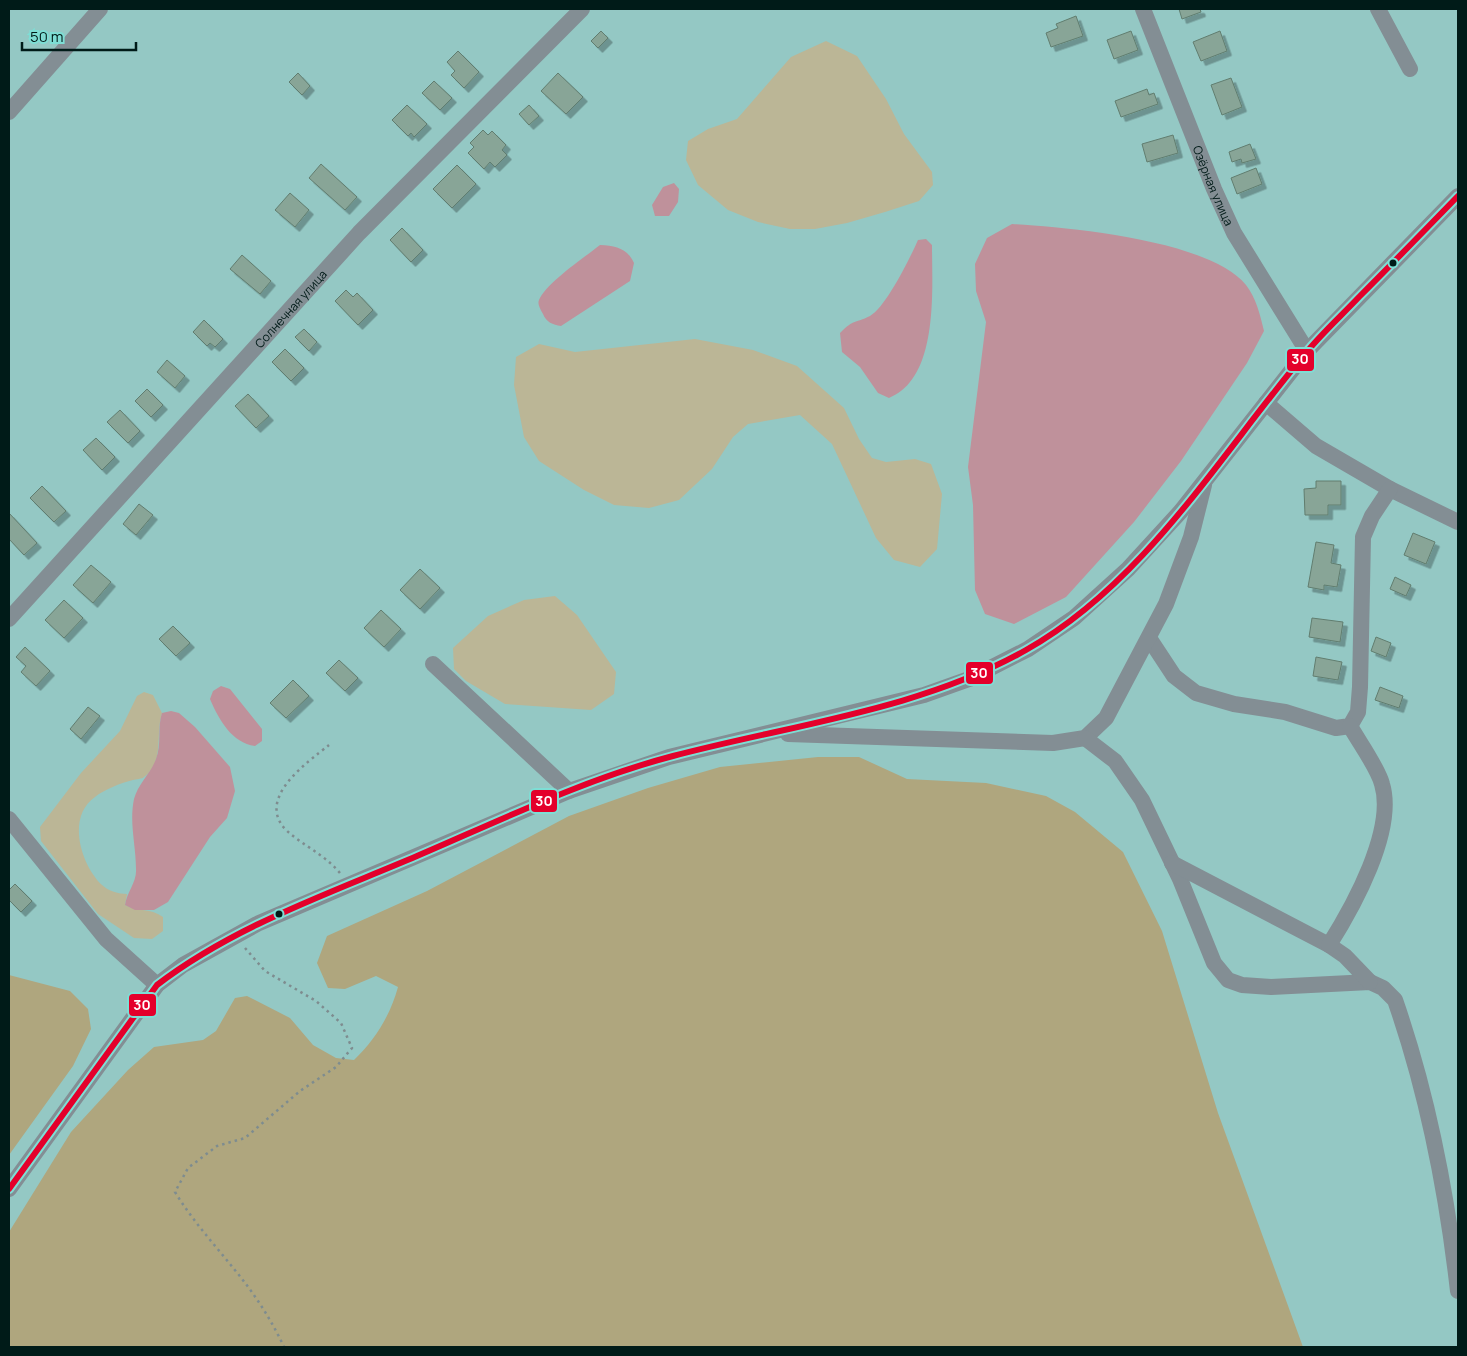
<svg xmlns="http://www.w3.org/2000/svg" width="1467" height="1356" font-family="Manrope,sans-serif">
<style>
.green{fill:#bbb696}
.forest{fill:#afa67e}
.water{fill:#bf919b}
.building{fill:#88a597;stroke:#617d6f;filter:url(#shadow)}
.lines{fill:none;stroke-linecap:round;stroke-linejoin:round}
.path{stroke:#7e8c8f;stroke-width:2.5;stroke-dasharray:2.5 4;stroke-linecap:butt}
.minor{stroke:#838e94;stroke-width:16}
.bus-1-casing{stroke:#7eded5;stroke-width:10}
.bus-1{stroke:#e4002b;stroke-width:6}
.bus-dot{fill:#001b18;stroke:#7eded5;stroke-width:2}
.labels{text-anchor:middle;dominant-baseline:central;stroke-width:4;stroke-linejoin:round;paint-order:stroke}
.street-label{font-size:12px;fill:#001b18;stroke:#7eded5}
.line-badge{stroke:#7eded5;stroke-width:2}
.badge-label{font-size:14px;text-anchor:middle;font-weight:bold;fill:#fff}
</style>
<defs>
<filter id="shadow"><feDropShadow dx="4.5" dy="4.5" stdDeviation="0" flood-color="#0004"/></filter>
</defs>
<rect width="100%" height="100%" fill="#94c8c4"/>
<path class="green" d="M826,41L857,56L886,99L904,134L932,172L933,185L919,201L885,212L847,223L815,229H790L758,222L728,210L698,185L686,160L688,141L708,129L737,119L791,57Z
M695,339L753,350L797,366L844,408L859,439L872,458L886,462L915,459L931,464L942,494L937,549L920,567L894,560L876,538L832,444L800,415L748,424L733,437L712,469L679,500L649,508L614,505L584,490L539,461L524,437L514,385L516,357L539,344L575,352Z
M555,596L577,615L616,672L614,694L591,710L505,704L466,681L454,669L453,648L488,616L524,600Z
M144,692L153,695L162,713C155,733 165,762 144,777C142,779 136,779 133,780C121,783 105,789 95,797C66,817 81,865 102,885C108,891 119,894 127,894L125,905C138,912 151,908 163,917V931L152,939L134,938L98,914L41,841L40,827L81,773L120,731L137,696Z"/>
<path class="forest" d="M818,757H859L907,779L986,783L1046,796L1075,812L1123,852L1162,931L1218,1113L1303,1347H9V1232L71,1132L128,1070L154,1047L203,1040L216,1031L235,998L247,996L290,1018L313,1045L336,1058L354,1060C375,1040 390,1016 398,987L376,976L345,989L328,988L317,963L327,936L427,891L569,816L648,788L720,767Z
M9,975L70,991L88,1009L91,1029L73,1066L9,1155Z"/>
<path class="water" d="M674,183L679,189L678,202L669,216H655L652,205L663,187Z
M1012,224C1067,227 1210,240 1246,285C1256,298 1260,314 1264,331L1247,363L1181,461L1134,522L1066,597L1014,624L985,614L975,590L973,505L968,467L986,322L976,291L975,264L987,238Z
M926,239L932,245C932,290 939,378 889,398L878,393L860,367L842,352L840,333C855,318 854,324 870,316C886,307 910,258 918,240Z
M600,245C616,246 627,248 634,263L630,281L561,326C553,325 546,322 543,314C541,310 537,304 539,300C546,283 585,257 600,245Z
M221,686L230,689L262,729V741L255,746C232,743 219,720 210,699L213,691Z
M171,711L179,713L195,727L230,767L235,791L227,818L210,837L168,902L154,910H135L125,905C127,892 137,882 136,869C136,845 129,823 134,799C138,784 151,773 156,759C162,744 157,728 162,713Z"/>
<path class="building" d="M1179,9H1200L1201,12L1182,19Z
M1076,16L1083,36L1051,47L1046,33L1058,28L1056,24Z
M601,31L608,38L598,48L591,41Z
M1131,31L1138,50L1114,59L1107,40Z
M1220,31L1227,51L1201,61L1193,42Z
M458,51L479,72L464,88L451,75L455,71L447,62Z
M298,73L310,86L302,95L289,82Z
M558,73L583,97L566,114L541,91Z
M1231,78L1242,107L1222,115L1211,85Z
M434,81L452,98L440,110L422,93Z
M1147,89L1149,95L1154,93L1158,104L1121,117L1115,101Z
M407,105L427,124L414,137L411,133L408,136L392,120Z
M529,105L539,116L529,125L519,114Z
M483,130L488,135L492,131L506,145L502,150L507,155L495,167L490,162L484,169L468,153L474,147L470,143Z
M1173,135L1178,153L1147,162L1142,144Z
M1250,144L1256,159L1242,163L1241,159L1232,162L1229,152Z
M321,164L357,197L345,210L309,178Z
M457,165L476,184L452,208L433,189Z
M1256,168L1262,184L1237,194L1231,178Z
M290,193L309,210L295,227L275,210Z
M402,228L423,250L411,262L390,240Z
M242,255L271,281L260,294L230,269Z
M346,290L353,297L357,293L373,310L358,325L335,301Z
M204,320L223,339L215,347L210,343L207,346L193,332Z
M304,329L317,342L309,351L295,337Z
M285,349L304,368L291,381L272,362Z
M167,360L185,376L175,388L157,372Z
M147,389L163,405L151,417L135,401Z
M248,394L269,416L256,428L235,406Z
M120,410L140,431L128,443L107,422Z
M96,438L115,457L102,470L83,450Z
M1316,481H1341V505H1328V515H1305L1304,489L1316,488Z
M42,486L66,511L54,522L30,498Z
M139,504L153,515L136,535L123,524Z
M9,513L37,543L24,555L9,539Z
M1413,533L1435,542L1426,564L1404,555Z
M1316,542L1334,545L1331,563L1341,565L1337,587L1324,585V590L1308,587Z
M91,565L111,582L93,603L73,585Z
M420,569L440,588L420,609L400,590Z
M1395,577L1411,585L1406,596L1390,589Z
M64,600L83,618L64,638L45,620Z
M381,610L401,629L384,647L364,628Z
M1312,618L1343,622L1340,642L1309,637Z
M173,626L190,643L176,656L159,639Z
M1376,637L1391,643L1386,657L1371,651Z
M25,647L50,671L36,686L21,672L26,666L16,657Z
M1316,657L1342,662L1338,680L1313,676Z
M339,660L358,678L345,691L326,673Z
M293,680L309,696L286,718L270,703Z
M1380,687L1403,696L1399,708L1375,700Z
M88,707L100,716L81,739L70,729Z
M15,884L32,901L21,912L9,900V890Z"/>
<g class="lines">
<path class="path" d="M329,745C308,762 255,798 286,830C302,845 324,854 340,873
M245,948L265,971L316,1001L341,1023L352,1048L336,1067L300,1091L245,1138L217,1146L188,1168L175,1192C192,1220 214,1244 234,1269C254,1293 271,1319 284,1347"/>
<g class="minor">
<path id="s1" d="M1143,9L1214,189L1234,233L1307,351"/>
<path d="M1378,9L1410,69"/>
<path d="M9,112L100,9"/>
<path d="M1266,403L1316,446L1390,489L1458,522"/>
<path id="s2" d="M9,619L359,233L582,9"/>
<path d="M1149,638L1174,676L1196,693L1234,704L1285,712L1336,728L1350,726L1358,712L1360,687L1363,537L1372,516L1390,489"/>
<path d="M433,664L569,791"/>
<path d="M788,734L1053,743L1085,738L1106,718L1166,604L1191,537L1204,485"/>
<path d="M1085,738L1115,761L1142,800L1180,879L1214,963L1228,980L1242,985L1271,987L1370,982L1383,988L1395,1000C1427,1092 1447,1194 1458,1291"/>
<path d="M9,819L106,939L157,985"/>
<path d="M1172,863L1329,945L1345,956L1370,982"/>
<path d="M1329,945C1353,907 1396,830 1382,784C1378,768 1359,742 1350,726"/>
<path d="M9,1189L157,985L183,965L257,924L569,791L669,757L924,695L969,679L1028,649L1074,618L1128,569L1181,511L1307,351L1458,196"/>
</g>
<defs>
<path id="bus-1" d="M9,1189L157,985C234,926 328,894 417,856C501,820 585,779 673,756C790,725 920,710 1026,650C1144,584 1220,455 1305,354C1321,334 1341,316 1359,297C1392,264 1425,230 1458,196"/>
</defs>
<use href="#bus-1" class="bus-1-casing"/>
<use href="#bus-1" class="bus-1"/>
</g>
<g class="bus-dot">
<circle cx="1393" cy="263" r="4.5"/>
<circle cx="279" cy="914" r="4.5"/>
</g>
<g class="labels">
<g class="street-label">
<text stroke="none"><textPath href="#s1" startOffset="190">Озёрная улица</textPath></text>
<text stroke="none"><textPath href="#s2" startOffset="419">Солнечная улица</textPath></text>
</g>
</g>
<g class="line-badge">
<rect x="1286" y="348" width="29" height="24" rx="5" fill="#e4002b"/>
<rect x="965" y="661" width="29" height="24" rx="5" fill="#e4002b"/>
<rect x="530" y="789" width="28" height="24" rx="5" fill="#e4002b"/>
<rect x="128" y="993" width="29" height="24" rx="5" fill="#e4002b"/>
</g>
<g class="badge-label">
<text x="1300" y="364">30</text>
<text x="979" y="678">30</text>
<text x="544" y="806">30</text>
<text x="142" y="1010">30</text>
</g>
<rect width="1467" height="1356" fill="none" stroke="#001b18" stroke-width="20"/>
<path d="M22 42v8h114v-8" fill="none" stroke="#001b18" stroke-width="2.5"/>
<text x="30" y="42" font-size="15" fill="#001b18" stroke="#7eded5" stroke-width="4" paint-order="stroke">50 m</text>
</svg>
